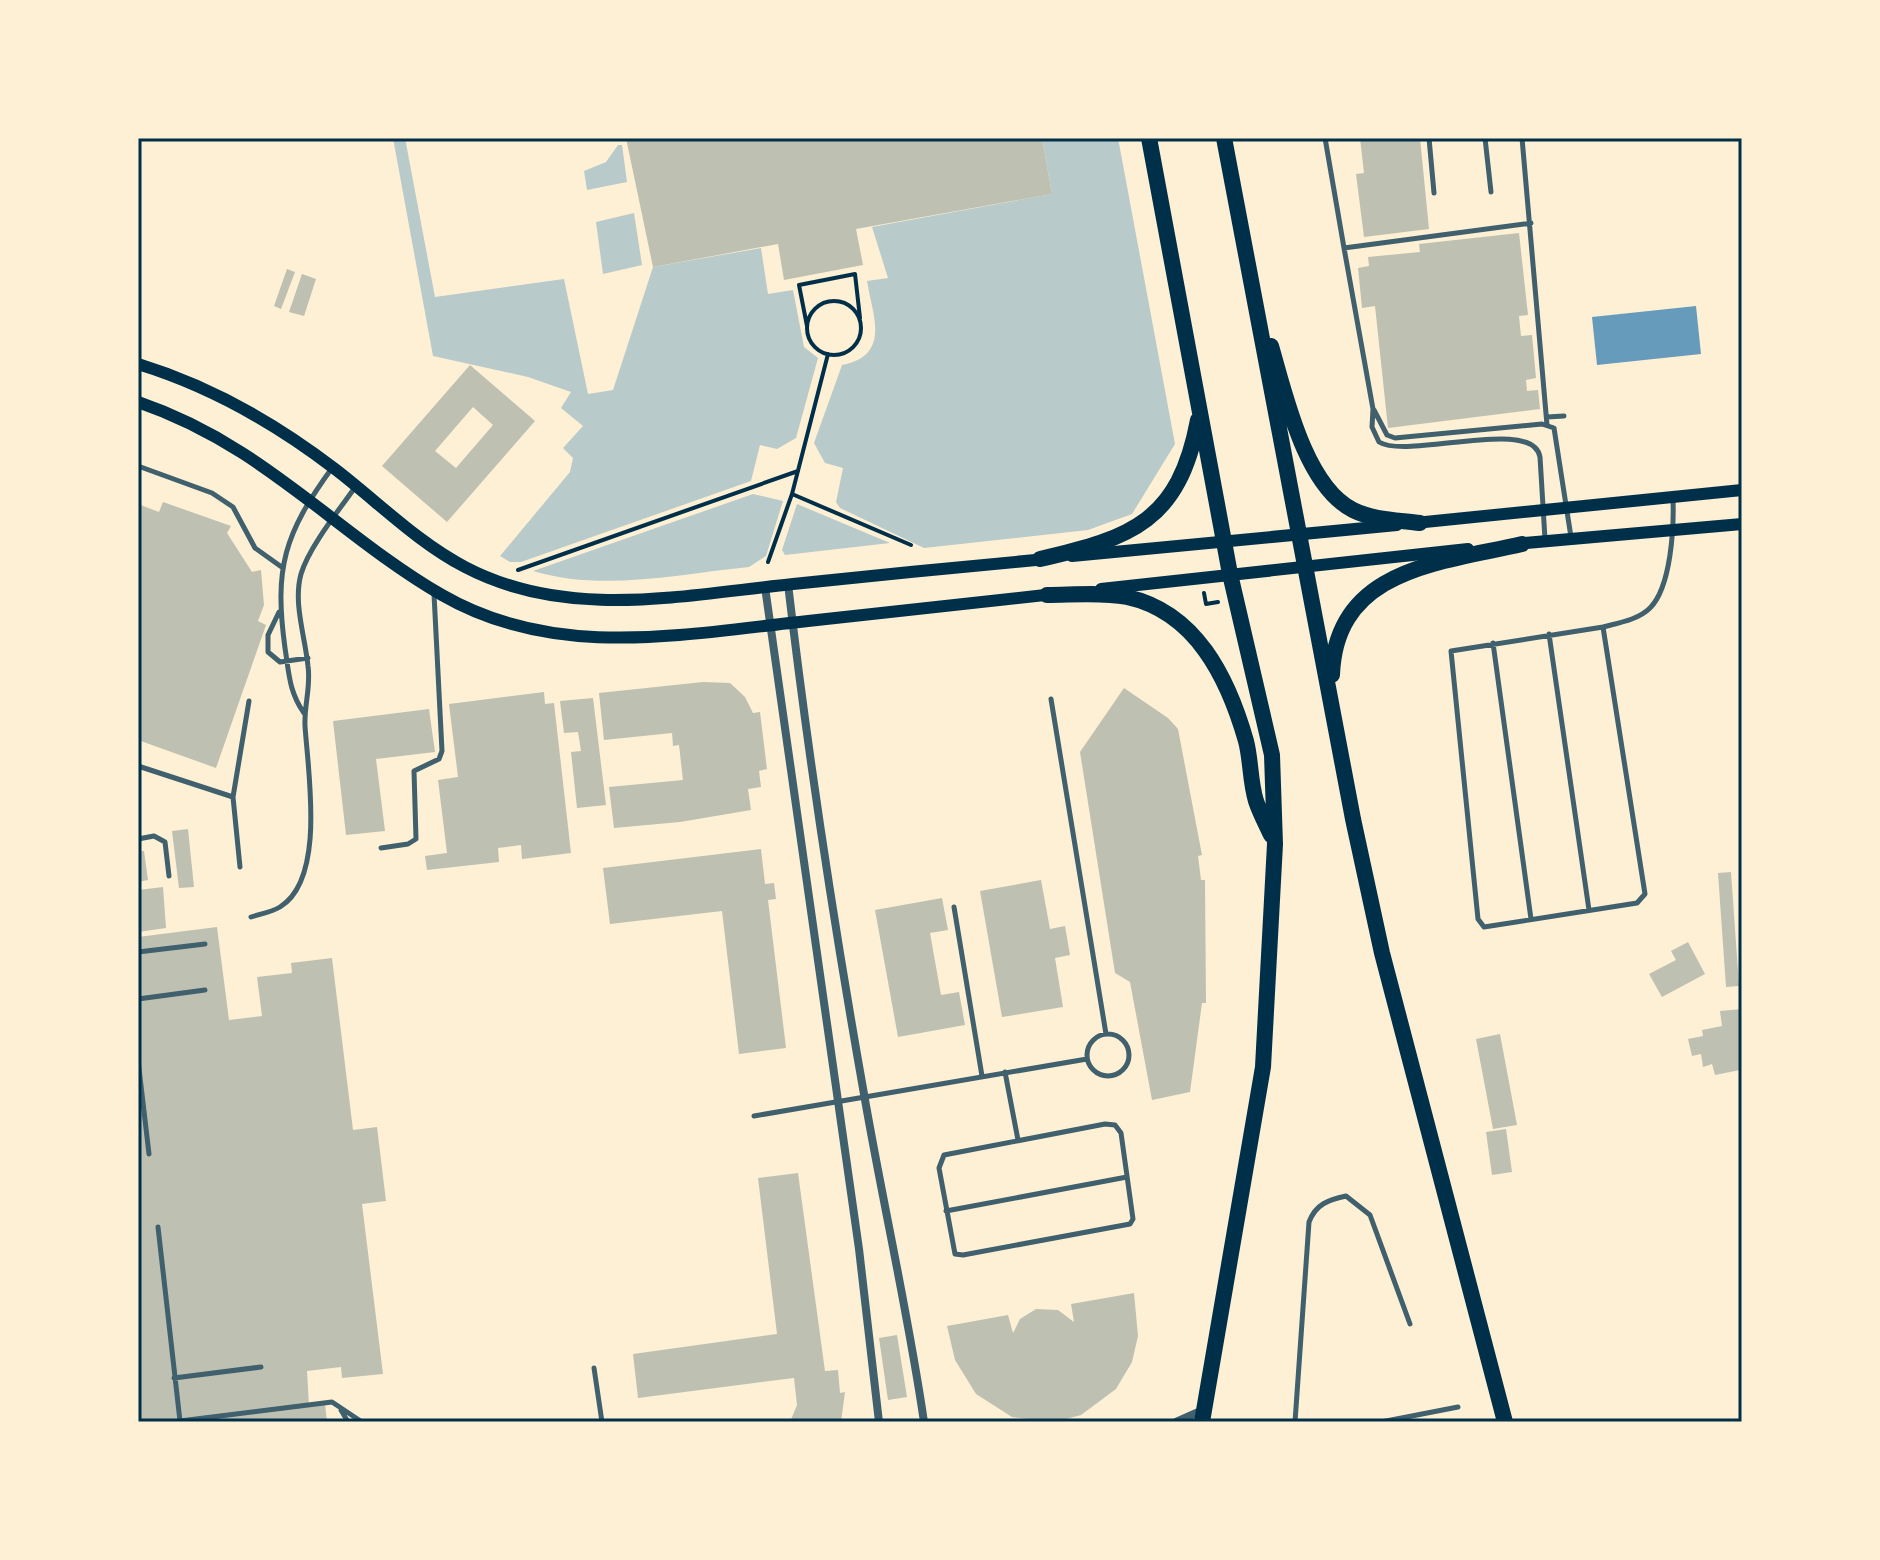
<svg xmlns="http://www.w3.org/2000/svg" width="1880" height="1560" font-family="'Archivo Narrow',sans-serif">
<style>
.green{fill:#b9caca}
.water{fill:#669bbc}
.building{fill:#bec0b2;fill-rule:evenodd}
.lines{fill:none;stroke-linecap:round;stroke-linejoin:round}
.path{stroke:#003049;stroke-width:4}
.service{stroke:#3f606c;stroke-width:5}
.minor{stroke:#3f606c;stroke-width:8}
.secondary{stroke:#003049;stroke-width:12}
.trunk{stroke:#003049;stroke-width:16}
.neatline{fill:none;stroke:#003049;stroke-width:3}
</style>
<rect width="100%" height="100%" fill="#fdf0d5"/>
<path class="green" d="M393,138H405L435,297L564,279L588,394L613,390L653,267L761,248L768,294L793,290L804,347L818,358L796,438L777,449L760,445L751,481L521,562H510L500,556L570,472L573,458L563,448L583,426L561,408L571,392L528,377L433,356Z
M1042,138H1118L1175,444L1132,514L1088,530L924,548L840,508L836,502L843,468L825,463L814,443L842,365C891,355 873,317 867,281L888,278L872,227L1052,194Z
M618,145H622L627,182L587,190L584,171L606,162Z
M634,213L642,265L603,274L596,222Z
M753,494L783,501L766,556L749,567C677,574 603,592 533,571Z
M797,504L890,543L785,555L782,550Z"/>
<path class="water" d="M1696,306L1701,354L1597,365L1592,317Z"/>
<path class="building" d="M626,138H1042L1052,194L856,229L863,265L784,280L778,244L653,267Z
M1360,138H1420L1429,229L1364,237L1356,174L1364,173Z
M1519,233L1528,315L1519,316L1521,336L1532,335L1536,378L1526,380L1527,391L1538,390L1540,409L1388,428L1375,306L1362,308L1358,268L1369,266L1368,257L1420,252L1419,244Z
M287,269L295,272L281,309L274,306Z
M302,274L316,279L304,316L289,312Z
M470,365L535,421L447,522L382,466ZM473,407L493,425L456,468L435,451Z
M163,502L231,526L227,533L252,572L261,570L264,605L258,621L266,625L216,768L138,740V504L159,512Z
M703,682L730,683L745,697L753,713L760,712L767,769L759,771L761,787L748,789L751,810L680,822L614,828L609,787L683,780L679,745L673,746L672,733L604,740L599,693Z
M1124,688L1168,718L1178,729L1202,855L1198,856L1201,880H1205L1206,1003H1202L1190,1092L1152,1100L1130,982L1115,973L1080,752Z
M544,692L545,704L554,703L571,853L522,859L521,845L498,848L499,862L427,870L425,856L447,853L438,780L458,777L449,704Z
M593,698L606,805L577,808L571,752L581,751L578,732L564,733L560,701Z
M429,709L435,752L376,759L385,831L346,835L333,721Z
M188,829L194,887L179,888L172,831Z
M761,849L765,884L774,883L776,899L768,900L786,1048L739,1054L722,911L610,924L603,868Z
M138,851H144L148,880L138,882Z
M1731,872L1739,986L1726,987L1718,873Z
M1041,880L1050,929L1065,926L1070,955L1055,958L1063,1007L1002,1017L980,891Z
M163,887L166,928L138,932V890Z
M942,898L948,930L930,933L941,995L959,992L965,1025L898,1037L875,910Z
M217,927L229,1020L262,1016L257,977L292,973L291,963L332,958L353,1130L377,1127L386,1201L362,1204L383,1374L342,1378L341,1367L307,1371L309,1406L325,1404L327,1422H138V937Z
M1688,942L1705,974L1662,997L1649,974L1676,960L1671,951Z
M1742,1009L1740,1070L1715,1075L1712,1064L1703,1067L1701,1054L1692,1056L1688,1039L1703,1036L1702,1030L1722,1026L1720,1011Z
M1500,1034L1517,1125L1493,1129L1476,1039Z
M1506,1129L1512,1172L1492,1175L1486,1132Z
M798,1173L825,1371L838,1370L840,1393L845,1392L841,1422H790L797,1405L794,1378L638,1398L633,1354L777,1334L758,1178Z
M1134,1293L1138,1336L1132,1362L1116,1389L1081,1415L1054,1422L1012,1417L976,1394L955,1360L947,1326L1008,1315L1013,1333L1020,1319L1036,1309L1058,1310L1074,1322L1071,1304Z
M897,1335L907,1397L888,1400L879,1338Z"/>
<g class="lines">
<path class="path" d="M807 328a27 27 0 1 1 54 0a27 27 0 1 1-54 0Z
M807,326L799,285L855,274L860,318
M792,494L911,545
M768,562L792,494L828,354
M518,570L798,471
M1204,593L1206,604L1218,602"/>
<path class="service" d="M1325,138L1344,248
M1429,138L1434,193
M1485,138L1491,192
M1522,138L1547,425
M1531,223L1344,248L1373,409L1372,427L1379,442C1408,460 1533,416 1540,457L1545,539
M1374,410L1387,435L1395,438L1542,424L1554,428L1571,537
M1547,417L1564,416
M138,466L212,493L233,507L255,548L283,568
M279,612L268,635V652L280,662L308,658
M1603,627L1645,894L1637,903L1484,927L1478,919L1451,651L1603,627C1618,623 1638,620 1650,608C1671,587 1674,528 1673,499
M1549,634L1589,910
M1493,643L1531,919
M1051,699L1106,1034
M304,713C289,692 289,673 285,648C274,568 284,534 332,468
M138,766L233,797
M138,839L154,836L165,842L169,876
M381,848L408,844L416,839L414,771L439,759L442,751L434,594
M240,867L233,797L249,701
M954,907L982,1076
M251,917C260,914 272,912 280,907C326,879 308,772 305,726C304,705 311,687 308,666C305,636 293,603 301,574C309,547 339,510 356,486
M138,952L205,944
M138,999L205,990
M1087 1055a21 21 0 1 1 42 0a21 21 0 1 1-42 0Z
M138,1060L149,1154
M1005,1072L1018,1140
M754,1116L1087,1059
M1105,1124L1115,1125L1121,1133L1133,1219L1130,1224L963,1255L955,1254L939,1168L944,1155Z
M946,1211L1127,1177
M158,1227L180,1421L332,1402L362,1422
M594,1368L602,1422
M174,1378L261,1367
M341,1410L348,1422
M1295,1422L1309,1222C1316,1204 1328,1200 1346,1196L1370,1215L1410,1324
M1381,1422L1458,1407"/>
<path class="minor" d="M788,584C808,755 834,925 864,1094C883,1204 908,1312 924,1422
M765,587L859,1249L879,1422
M1176,1422L1203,1410"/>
<path class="secondary" d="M138,364C210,386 275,423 335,469C378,502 417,542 465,567C568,621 683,595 793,584C877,575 962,567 1046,559
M138,402C264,445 334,532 442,595C556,661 685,634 808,621C890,612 972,603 1054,594
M1415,523L1742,490
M1514,544L1742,524
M1072,556L1397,525
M1101,589L1468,549"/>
<path class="trunk" d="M1149,138L1230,574L1272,755L1275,844L1263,1067L1202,1422
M1224,138L1353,819L1382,953L1505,1422
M1271,346C1285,394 1305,486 1353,510C1373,520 1398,520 1420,523
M1040,559C1132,538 1179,521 1198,420
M1047,595C1072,595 1102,592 1127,597C1196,612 1228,678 1246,741C1251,760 1250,782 1256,801C1260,813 1266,824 1271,835
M1332,675C1336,568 1441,563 1522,544"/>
</g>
<rect width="1880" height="1560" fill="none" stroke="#fdf0d5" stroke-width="280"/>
<rect x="140" y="140" width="1600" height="1280" class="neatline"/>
</svg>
